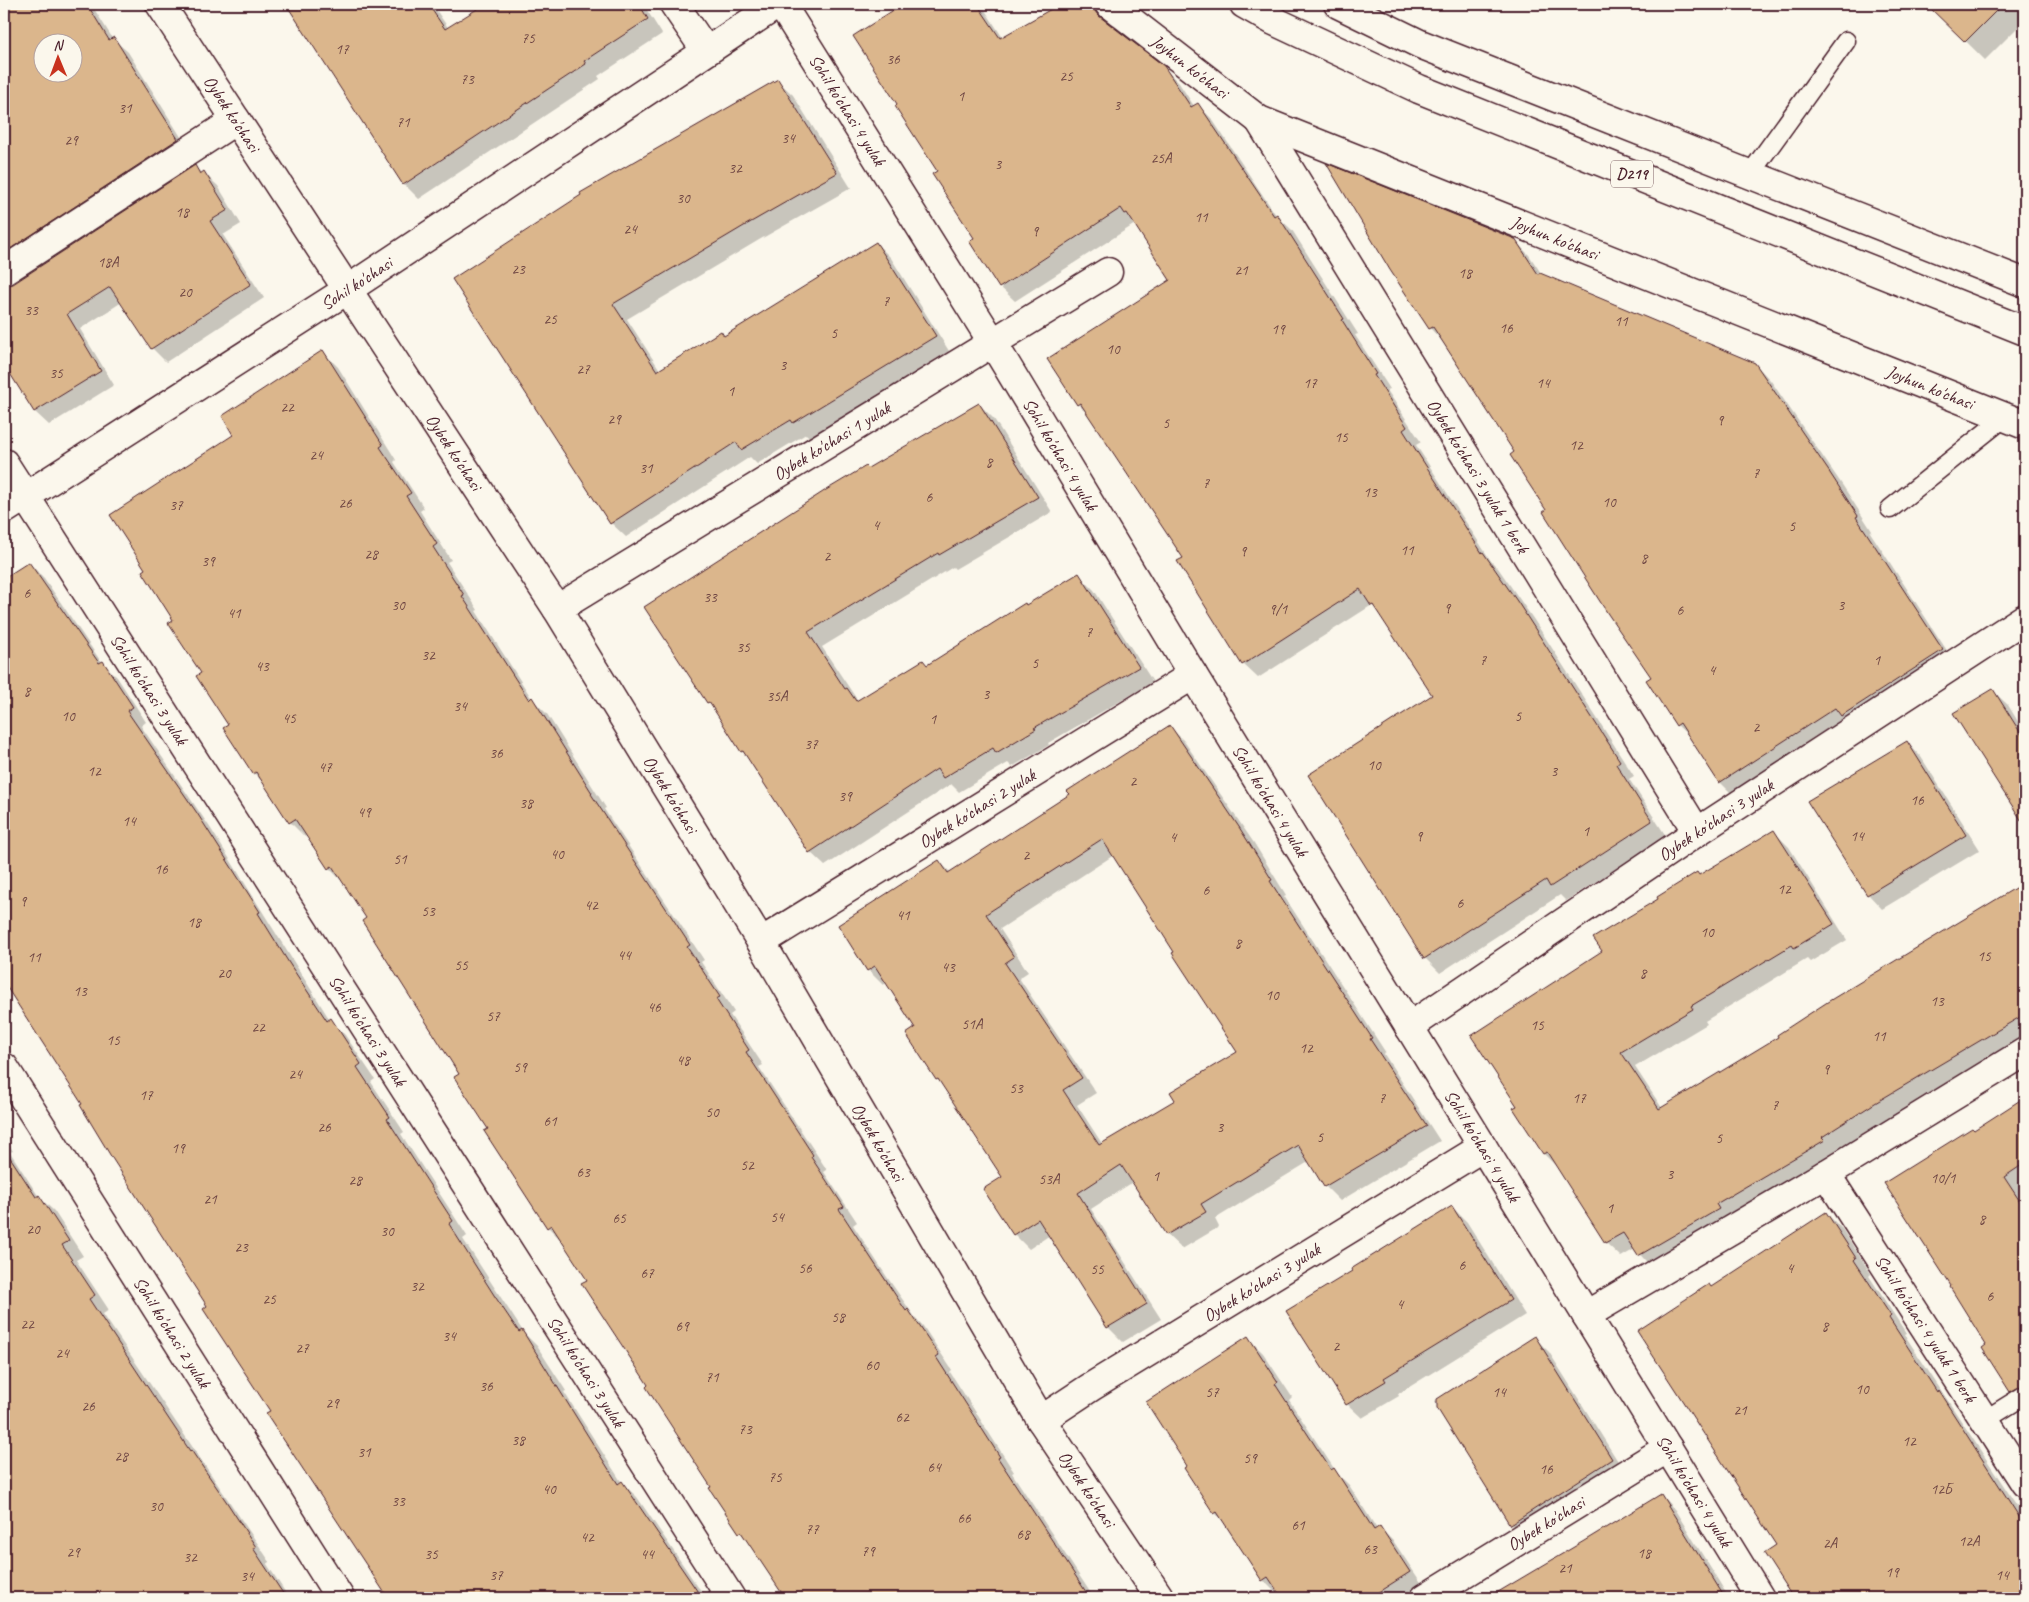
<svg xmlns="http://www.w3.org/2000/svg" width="2029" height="1602" font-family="Caveat,sans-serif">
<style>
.shadow{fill:#0003;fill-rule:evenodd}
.building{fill:#dbb68c;stroke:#4a1f2b;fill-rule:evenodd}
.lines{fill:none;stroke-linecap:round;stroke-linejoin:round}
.service-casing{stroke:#4a1f2b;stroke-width:21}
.minor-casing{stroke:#4a1f2b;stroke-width:31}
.tertiary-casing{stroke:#4a1f2b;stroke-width:31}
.primary-casing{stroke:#4a1f2b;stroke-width:31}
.service{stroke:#fbf7ec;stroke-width:18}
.minor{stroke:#fbf7ec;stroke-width:28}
.tertiary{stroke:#fbf7ec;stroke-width:28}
.primary{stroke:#fbf7ec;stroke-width:28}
.labels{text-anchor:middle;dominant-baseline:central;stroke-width:5;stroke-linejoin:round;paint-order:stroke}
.number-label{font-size:15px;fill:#6e4543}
.shield{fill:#fbf7ec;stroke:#7f6065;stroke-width:1}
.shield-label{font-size:16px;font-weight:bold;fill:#4a1f2b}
.street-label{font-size:18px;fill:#4a1f2b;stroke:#fbf7ec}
</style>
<rect width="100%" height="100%" fill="#fbf7ec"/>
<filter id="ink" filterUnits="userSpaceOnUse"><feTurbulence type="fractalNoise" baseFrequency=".02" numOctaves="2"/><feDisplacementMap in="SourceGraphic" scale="10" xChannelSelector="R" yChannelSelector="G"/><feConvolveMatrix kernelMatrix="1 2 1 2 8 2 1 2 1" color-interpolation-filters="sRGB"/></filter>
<g filter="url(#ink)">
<path class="shadow" d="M4,4H91L113,39L128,52L191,153L4,278ZM42,42H72V72H42Z
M284,4H432L449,29L487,4H643L662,34L598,76L600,79L419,199L404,184L298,20Z
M906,4H981L1003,38L1063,4H1087L1109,26L1163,67L1179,83L1194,106L1197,104L1212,119L1276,215L1292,230L1358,334L1355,335L1390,389L1387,390L1421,442L1416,445L1491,561L1498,568L1534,620L1634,776L1629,779L1666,836L1566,901L1560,895L1440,973L1425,958L1434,695L1379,613L1372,605L1258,678L1243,664L1184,558L1092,418L1078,404L1172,280L1135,224L1015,301L1000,287L939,171L899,105L855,37Z
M1928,4H2025V20L1985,60Z
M778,81L793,95L851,188L759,240L627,319L660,370L721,333L725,337L876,243L891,258L949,351L809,437L806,434L757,464L750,457L626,537L611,523L454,279Z
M195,167L202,174L204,173L218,186L241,224L223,235L264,298L166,362L152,348L122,302L80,329L114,385L49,425L35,412L11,373L4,367V288L13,285Z
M1514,240L1529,255L1543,276L1756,365L1771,381L1843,486L1872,531L1870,532L1957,666L1735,797L1720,782L1692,739L1677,725L1652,677L1548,510L1516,452L1444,343L1430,328Z
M323,352L338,367L396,460L394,462L424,508L420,511L451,560L447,562L478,610L476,611L532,699L547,714L606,808L604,809L704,960L701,962L734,1012L730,1015L763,1065L759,1067L827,1170L824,1172L857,1222L853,1225L887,1277L914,1316L923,1326L952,1370L950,1372L1014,1472L1012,1473L1094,1598H781L778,1594L782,1592L711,1488L712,1487L650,1386L589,1280L563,1242L548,1227L489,1129L461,1075L368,919L344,883L329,868L307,835L305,837L290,822L266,785L254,773L225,728L230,725L175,620L235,435Z
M979,404L994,419L1052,512L955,569L953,567L822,647L858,701L928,666L1079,575L1094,590L1153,682L1048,743L1049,745L1012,767L1008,763L959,792L951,784L825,866L810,852L750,759L742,751L714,708L708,702L869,469Z
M29,563L44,578L102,663L117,677L146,722L141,726L211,829L330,1020L345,1035L375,1079L371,1082L404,1132L401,1134L467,1236L463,1239L524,1333L537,1346L566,1391L564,1392L622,1483L637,1497L698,1587L708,1598H389L268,1414L272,1411L209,1307L84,1104L4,982V580Z
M1993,691L2008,705L2025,733V817L2014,806Z
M1169,726L1184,741L1254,843L1286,895L1284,896L1386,1053L1384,1054L1440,1141L1340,1201L1325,1186L1310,1161L1215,1219L1219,1227L1182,1249L1167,1235L1133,1182L1091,1209L1161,1319L1123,1342L1108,1327L1050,1235L1029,1249L1014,1234L1003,1178L944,1086L937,1079L917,1028L887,983L883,985L868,970L839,926L939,861L951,873L1071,794ZM1114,855L1238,1052L1177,1101L1103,1145L1077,1105L1096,1093L1019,978L1028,972L1000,929Z
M1907,742L1921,757L1980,850L1882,909L1868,894Z
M1774,832L1789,847L1847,940L1810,962L1807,959L1705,1021L1707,1024L1635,1067L1662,1108L1780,1038L1830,1002L2025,884V1036L1836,1152L1654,1270L1635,1249L1621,1257L1606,1243L1559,1169L1544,1154L1515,1109L1519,1106L1603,952L1699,876Z
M2025,1099V1406L2011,1391L1988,1346L1974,1131Z
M4,1137L13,1151L10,1152L39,1197L54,1211L83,1256L76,1260L109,1310L103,1314L270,1562L267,1564L289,1598H4Z
M1452,1207L1467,1222L1525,1315L1398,1394L1399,1396L1362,1418L1347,1404L1354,1272Z
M1826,1213L1842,1229L1871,1274L1869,1276L1906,1333L1904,1334L2025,1518V1598H1795L1766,1554L1778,1545L1711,1288Z
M1248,1338L1263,1353L1292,1397L1289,1400L1337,1473L1349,1485L1377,1529L1380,1528L1394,1542L1424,1587L1406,1598H1283L1280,1593L1278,1595L1263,1580L1227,1525L1215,1513L1189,1466Z
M1535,1338L1549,1352L1626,1474L1525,1539L1511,1524L1435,1402Z
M2025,1408V1417L2022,1411Z
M1661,1495L1675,1510L1729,1598H1493Z"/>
<path class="building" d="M4,4H87L109,40L114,37L178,139L4,253ZM42,42H72V72H42Z
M286,4H428L445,29L485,4H639L648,19L584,61L586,64L403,185Z
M903,4H977L1000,38L1060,4H1089L1099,16L1164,66L1191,107L1198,103L1274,216L1277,214L1344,319L1342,320L1376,374L1374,375L1407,427L1403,430L1482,553L1483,552L1519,604L1620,761L1616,764L1652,821L1550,887L1546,880L1424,959L1308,775L1432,695L1373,605L1371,606L1360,589L1242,665L1177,561L1183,558L1080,403L1077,405L1047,359L1170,280L1127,213L1125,214L1121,208L999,288L969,241L974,238L932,174L937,171L895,106L897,104L853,36Z
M1926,4H2003L1965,42Z
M778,79L837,173L744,226L613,304L657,371L721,331L724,336L876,242L936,336L793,423L791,420L741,450L736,442L610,524L452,279L581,195L580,193Z
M1326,163L1515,239L1538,274L1540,273L1755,363L1828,470L1858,516L1856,517L1943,650L1841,716L1835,708L1719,783L1680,723L1676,726L1646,680L1651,677L1608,614L1543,512L1546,510L1510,455L1514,452L1433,327L1429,329L1390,270Z
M195,165L200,174L204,171L228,210L210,221L251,284L151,349L110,287L67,314L101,371L34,412L4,364V286L13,284Z
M323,350L383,445L380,447L411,493L406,496L437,544L433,547L464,595L462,596L529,700L532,697L592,793L591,794L690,945L687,947L720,997L716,999L749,1050L746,1052L813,1155L811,1157L844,1207L839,1209L873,1261L906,1311L908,1309L939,1355L936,1357L1000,1457L998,1458L1090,1598H785L741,1532L739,1533L709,1488L711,1487L646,1387L648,1385L581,1283L587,1280L551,1225L547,1228L484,1131L488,1129L454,1077L459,1074L362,921L366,918L332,866L328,869L295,819L289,823L256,772L253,774L223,728L228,725L196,676L201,673L168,623L173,620L142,571L145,569L110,515L233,435L222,416Z
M979,403L1038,497L939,555L938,553L808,632L845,689L847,688L856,701L923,660L927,665L1025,603L1026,605L1079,573L1139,667L1034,728L1036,729L996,753L993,748L943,778L937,769L809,853L743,751L741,752L709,702L707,703L644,607L826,490L866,466L868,468Z
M29,562L99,663L103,661L133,707L127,711L197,813L260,912L258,913L289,963L327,1021L331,1018L361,1064L357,1067L390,1117L387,1119L453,1221L449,1224L494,1295L519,1332L522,1330L618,1484L622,1481L702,1598H388L266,1413L270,1411L203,1309L207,1306L112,1158L80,1105L82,1104L4,983V578Z
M1993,689L2025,740V826L1953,713Z
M1170,725L1239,827L1272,880L1270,881L1372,1038L1370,1039L1427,1126L1324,1187L1298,1145L1201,1204L1206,1212L1166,1235L1121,1165L1078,1193L1147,1304L1107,1328L1038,1219L1013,1235L983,1189L1002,1177L938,1079L936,1080L906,1034L915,1028L875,966L867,971L838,925L939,860L948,873L1070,794L1067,791ZM1102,839L1174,952L1172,953L1237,1052L1170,1092L1175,1100L1099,1145L1063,1090L1082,1078L1005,963L1014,957L986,914Z
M1907,741L1966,835L1867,895L1807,801Z
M1774,830L1834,924L1794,948L1792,945L1691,1006L1693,1009L1621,1052L1659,1109L1778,1037L1777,1035L1829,1001L2025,882V1014L1875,1103L1822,1137L1825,1140L1716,1204L1719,1209L1638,1256L1623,1233L1605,1243L1547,1152L1543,1154L1513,1108L1517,1106L1471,1036L1602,951L1593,938L1658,899L1657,897L1697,872L1699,875Z
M2025,1097V1163L2004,1177L2025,1209V1384L2010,1392L1982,1348L1986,1345L1950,1287L1951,1286L1884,1183L1972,1128L1974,1130Z
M4,1148L36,1197L39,1195L69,1241L62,1245L95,1295L89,1299L190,1451L191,1450L226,1501L256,1547L253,1548L286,1598H4Z
M1452,1206L1511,1300L1384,1378L1386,1381L1346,1405L1286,1311L1352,1271L1351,1269Z
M1826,1212L1856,1258L1854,1260L1891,1316L1889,1318L1937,1392L1938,1390L2025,1526V1598H1793L1764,1553L1776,1545L1637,1331L1709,1284L1711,1287Z
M1248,1336L1278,1382L1275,1384L1331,1470L1334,1468L1374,1530L1380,1526L1410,1572L1369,1598H1282L1268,1577L1262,1581L1217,1512L1214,1514L1184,1468L1187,1466L1146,1402Z
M1535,1336L1612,1459L1510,1525L1437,1408V1399Z
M1661,1494L1725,1598H1488L1584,1541Z"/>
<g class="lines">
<defs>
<path id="service" d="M1750,174L1846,41
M1890,509L2005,417
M1985,1420L2025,1395"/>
<g id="minor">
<path d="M674,4L706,51"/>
<path id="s1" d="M781,4L993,343L1193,675L1760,1598"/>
<path id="s2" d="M1109,4L1259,120L2025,425"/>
<path id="s3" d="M1259,120L1697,832"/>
<path d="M4,271L236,120"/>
<path id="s4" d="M4,463L731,1598"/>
<path id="s5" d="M4,510L347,290L778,4"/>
<path id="s6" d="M557,609L1108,272"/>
<path id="s7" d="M761,942L1193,675"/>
<path id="s8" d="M1409,1027L1697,832L2025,618"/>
<path id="s9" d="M4,1067L340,1598"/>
<path id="s10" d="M1826,1174L2025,1483"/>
<path d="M1586,1315L1826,1174L2025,1052"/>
<path id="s11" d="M1041,1420L1091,1387L1483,1147"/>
<path id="s12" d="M1425,1598L1668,1448"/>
</g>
<g id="tertiary">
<path id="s13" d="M160,4L557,609L761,942L1041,1420L1160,1598"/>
</g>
<path id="primary" d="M1244,4L1274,21L1419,89L2025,331
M1338,4L1420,44L2025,283"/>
</defs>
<use href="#service" class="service-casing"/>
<use href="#minor" class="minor-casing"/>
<use href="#tertiary" class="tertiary-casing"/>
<use href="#primary" class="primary-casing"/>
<use href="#service" class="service"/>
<use href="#minor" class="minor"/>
<use href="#tertiary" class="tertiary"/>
<use href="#primary" class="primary"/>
</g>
</g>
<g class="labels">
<g class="number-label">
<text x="528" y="38">75</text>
<text x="342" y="49">17</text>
<text x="893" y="59">36</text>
<text x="1066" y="76">25</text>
<text x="467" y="79">73</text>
<text x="961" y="96">1</text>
<text x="1117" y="105">3</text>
<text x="125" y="108">31</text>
<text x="403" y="122">71</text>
<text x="788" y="138">34</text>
<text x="71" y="140">29</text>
<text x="1161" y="158">25A</text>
<text x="998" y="164">3</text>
<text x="735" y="168">32</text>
<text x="683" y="198">30</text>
<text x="182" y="212">18</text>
<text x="1201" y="217">11</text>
<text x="630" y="229">24</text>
<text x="1035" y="231">9</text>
<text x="108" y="262">18A</text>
<text x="518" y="269">23</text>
<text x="1241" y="270">21</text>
<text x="1465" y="273">18</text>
<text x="185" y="292">20</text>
<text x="886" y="301">7</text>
<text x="31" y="310">33</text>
<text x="550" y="319">25</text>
<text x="1621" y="321">11</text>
<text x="1506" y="328">16</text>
<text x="1278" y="329">19</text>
<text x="834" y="333">5</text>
<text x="1113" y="349">10</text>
<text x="783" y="365">3</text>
<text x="583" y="369">27</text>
<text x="56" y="373">35</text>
<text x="1310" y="383">17</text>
<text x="1543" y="383">14</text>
<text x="731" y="391">1</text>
<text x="287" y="407">22</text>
<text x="614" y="419">29</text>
<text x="1720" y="420">9</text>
<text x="1166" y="423">5</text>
<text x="1341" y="437">15</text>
<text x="1576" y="445">12</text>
<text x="316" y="455">24</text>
<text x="989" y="462">8</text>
<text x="646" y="468">31</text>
<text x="1756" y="473">7</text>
<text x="1206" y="483">7</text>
<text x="1370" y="492">13</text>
<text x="929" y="497">6</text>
<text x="1609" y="502">10</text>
<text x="345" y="503">26</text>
<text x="176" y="505">37</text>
<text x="876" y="525">4</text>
<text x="1792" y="526">5</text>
<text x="1407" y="550">11</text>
<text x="1243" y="551">9</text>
<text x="371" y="554">28</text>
<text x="827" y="556">2</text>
<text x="1644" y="558">8</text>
<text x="208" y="561">39</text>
<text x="27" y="593">6</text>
<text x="710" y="597">33</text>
<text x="398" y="605">30</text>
<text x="1841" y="605">3</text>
<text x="1447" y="608">9</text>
<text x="1278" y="609">9/1</text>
<text x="1680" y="610">6</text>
<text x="234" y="613">41</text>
<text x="1089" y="632">7</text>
<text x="743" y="647">35</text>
<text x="428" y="655">32</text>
<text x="1483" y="660">7</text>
<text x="1877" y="660">1</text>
<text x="1035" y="663">5</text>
<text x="262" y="666">43</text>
<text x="1712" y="670">4</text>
<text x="27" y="691">8</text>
<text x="986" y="694">3</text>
<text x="777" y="696">35A</text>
<text x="460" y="706">34</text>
<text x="68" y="716">10</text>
<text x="1518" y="716">5</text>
<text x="289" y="718">45</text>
<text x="933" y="719">1</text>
<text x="1756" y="727">2</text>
<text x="811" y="744">37</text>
<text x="496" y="753">36</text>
<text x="1374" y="765">10</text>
<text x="325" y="767">47</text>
<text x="94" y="771">12</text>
<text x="1554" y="771">3</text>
<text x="1133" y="781">2</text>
<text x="845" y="796">39</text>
<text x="1917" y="800">16</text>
<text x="526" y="803">38</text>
<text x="364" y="812">49</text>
<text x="129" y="821">14</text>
<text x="1586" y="831">1</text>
<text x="1419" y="836">9</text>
<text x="1857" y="836">14</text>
<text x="1173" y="837">4</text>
<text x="557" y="854">40</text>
<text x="1026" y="855">2</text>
<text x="400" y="859">51</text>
<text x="161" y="869">16</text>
<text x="1784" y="889">12</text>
<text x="1206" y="890">6</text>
<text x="23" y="901">9</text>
<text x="1460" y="903">6</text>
<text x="591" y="905">42</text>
<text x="428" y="911">53</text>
<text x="903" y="915">41</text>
<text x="194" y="922">18</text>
<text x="1707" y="932">10</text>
<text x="1238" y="943">8</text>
<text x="624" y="955">44</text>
<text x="1984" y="956">15</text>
<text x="34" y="957">11</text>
<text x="461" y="965">55</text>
<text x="948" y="967">43</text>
<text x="224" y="973">20</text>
<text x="1643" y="973">8</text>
<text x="80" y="991">13</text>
<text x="1272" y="995">10</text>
<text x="1937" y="1001">13</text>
<text x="654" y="1007">46</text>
<text x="493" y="1016">57</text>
<text x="972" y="1024">51A</text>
<text x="1537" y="1025">15</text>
<text x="258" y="1027">22</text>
<text x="1879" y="1036">11</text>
<text x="113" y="1040">15</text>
<text x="1306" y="1048">12</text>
<text x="683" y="1060">48</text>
<text x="520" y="1067">59</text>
<text x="1826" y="1069">9</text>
<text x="295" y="1074">24</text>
<text x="1016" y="1088">53</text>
<text x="146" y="1095">17</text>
<text x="1382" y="1098">7</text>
<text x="1579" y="1098">17</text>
<text x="1775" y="1105">7</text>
<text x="712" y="1112">50</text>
<text x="550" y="1121">61</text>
<text x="324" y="1127">26</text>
<text x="1220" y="1127">3</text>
<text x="1320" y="1137">5</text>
<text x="1719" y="1138">5</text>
<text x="178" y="1148">19</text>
<text x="747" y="1165">52</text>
<text x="583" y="1172">63</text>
<text x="1670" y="1174">3</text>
<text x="1156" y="1176">1</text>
<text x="1943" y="1178">10/1</text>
<text x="1049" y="1179">53A</text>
<text x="355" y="1180">28</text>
<text x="210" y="1199">21</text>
<text x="1610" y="1208">1</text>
<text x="777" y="1217">54</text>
<text x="619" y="1218">65</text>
<text x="1982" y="1219">8</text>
<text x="33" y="1229">20</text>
<text x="387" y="1231">30</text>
<text x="241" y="1247">23</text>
<text x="1462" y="1265">6</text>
<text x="805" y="1268">56</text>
<text x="1790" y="1268">4</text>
<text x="1097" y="1269">55</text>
<text x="647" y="1273">67</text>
<text x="417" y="1286">32</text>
<text x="1990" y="1296">6</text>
<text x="269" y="1299">25</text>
<text x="1400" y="1304">4</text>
<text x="838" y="1317">58</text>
<text x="27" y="1324">22</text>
<text x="682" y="1326">69</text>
<text x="1825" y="1326">8</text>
<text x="449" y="1336">34</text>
<text x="1336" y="1346">2</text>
<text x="302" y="1348">27</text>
<text x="62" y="1353">24</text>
<text x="872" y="1365">60</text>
<text x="712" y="1377">71</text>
<text x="486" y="1386">36</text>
<text x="1862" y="1389">10</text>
<text x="1212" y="1392">57</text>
<text x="1499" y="1392">14</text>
<text x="332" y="1403">29</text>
<text x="88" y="1406">26</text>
<text x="1740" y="1410">21</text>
<text x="902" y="1417">62</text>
<text x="745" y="1429">73</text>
<text x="518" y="1440">38</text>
<text x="1909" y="1441">12</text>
<text x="364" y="1452">31</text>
<text x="121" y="1456">28</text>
<text x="1250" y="1458">59</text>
<text x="934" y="1467">64</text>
<text x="1546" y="1469">16</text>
<text x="775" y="1477">75</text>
<text x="549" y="1489">40</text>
<text x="1941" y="1489">12Б</text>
<text x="398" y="1501">33</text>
<text x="156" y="1506">30</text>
<text x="964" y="1518">66</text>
<text x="1298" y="1525">61</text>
<text x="812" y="1529">77</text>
<text x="1023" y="1534">68</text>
<text x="587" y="1537">42</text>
<text x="1969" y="1541">12A</text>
<text x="1830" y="1543">2A</text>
<text x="1370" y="1549">63</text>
<text x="868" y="1551">79</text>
<text x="73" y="1552">29</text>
<text x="1644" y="1553">18</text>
<text x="431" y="1554">35</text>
<text x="647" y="1554">44</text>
<text x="190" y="1557">32</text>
<text x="1565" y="1568">21</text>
<text x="1892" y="1572">19</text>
<text x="496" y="1575">37</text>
<text x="2002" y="1575">14</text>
<text x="247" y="1576">34</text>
</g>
<rect class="shield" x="1611" y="160.5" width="42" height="27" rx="4"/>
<g class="shield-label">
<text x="1632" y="174">D219</text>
</g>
<g class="street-label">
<text stroke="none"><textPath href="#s2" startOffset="102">Joyhun ko'chasi</textPath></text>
<text stroke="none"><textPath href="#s1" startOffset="125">Sohil ko'chasi 4 yulak</textPath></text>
<text stroke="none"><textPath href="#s13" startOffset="131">Oybek ko'chasi</textPath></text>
<text stroke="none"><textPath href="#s2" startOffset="508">Joyhun ko'chasi</textPath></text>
<text stroke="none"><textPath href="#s5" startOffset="419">Sohil ko'chasi</textPath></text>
<text stroke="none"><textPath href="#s2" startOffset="912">Joyhun ko'chasi</textPath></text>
<text stroke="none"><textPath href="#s6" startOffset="322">Oybek ko'chasi 1 yulak</textPath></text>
<text stroke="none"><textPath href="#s13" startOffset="536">Oybek ko'chasi</textPath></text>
<text stroke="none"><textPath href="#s1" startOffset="530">Sohil ko'chasi 4 yulak</textPath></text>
<text stroke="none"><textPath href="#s3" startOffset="418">Oybek ko'chasi 3 yulak 1 berk</textPath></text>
<text stroke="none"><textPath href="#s4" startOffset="269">Sohil ko'chasi 3 yulak</textPath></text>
<text stroke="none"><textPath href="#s13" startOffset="941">Oybek ko'chasi</textPath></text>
<text stroke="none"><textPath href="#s1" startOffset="935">Sohil ko'chasi 4 yulak</textPath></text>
<text stroke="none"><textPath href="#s7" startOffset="254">Oybek ko'chasi 2 yulak</textPath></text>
<text stroke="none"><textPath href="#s8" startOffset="370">Oybek ko'chasi 3 yulak</textPath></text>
<text stroke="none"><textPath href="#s4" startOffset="674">Sohil ko'chasi 3 yulak</textPath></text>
<text stroke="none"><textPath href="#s13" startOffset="1346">Oybek ko'chasi</textPath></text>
<text stroke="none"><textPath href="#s1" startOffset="1340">Sohil ko'chasi 4 yulak</textPath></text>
<text stroke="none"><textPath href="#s11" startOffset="260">Oybek ko'chasi 3 yulak</textPath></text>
<text stroke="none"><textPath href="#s10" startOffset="184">Sohil ko'chasi 4 yulak 1 berk</textPath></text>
<text stroke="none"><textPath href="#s9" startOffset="314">Sohil ko'chasi 2 yulak</textPath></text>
<text stroke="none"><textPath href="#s4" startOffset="1079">Sohil ko'chasi 3 yulak</textPath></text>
<text stroke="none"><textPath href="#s13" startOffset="1751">Oybek ko'chasi</textPath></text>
<text stroke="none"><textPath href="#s1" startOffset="1745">Sohil ko'chasi 4 yulak</textPath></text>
<text stroke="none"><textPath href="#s12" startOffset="142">Oybek ko'chasi</textPath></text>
</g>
</g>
<rect width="2029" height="1602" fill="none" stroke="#fbf7ec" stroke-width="20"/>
<rect x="10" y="10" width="2009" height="1582" fill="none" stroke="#4a1f2b" stroke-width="2" filter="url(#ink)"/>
<g transform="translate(58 58) rotate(359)"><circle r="24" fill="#fbf7ec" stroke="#b4a19f"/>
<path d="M0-4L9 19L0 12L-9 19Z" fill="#c8321e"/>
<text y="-8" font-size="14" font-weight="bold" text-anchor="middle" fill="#4a1f2b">N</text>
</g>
</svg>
